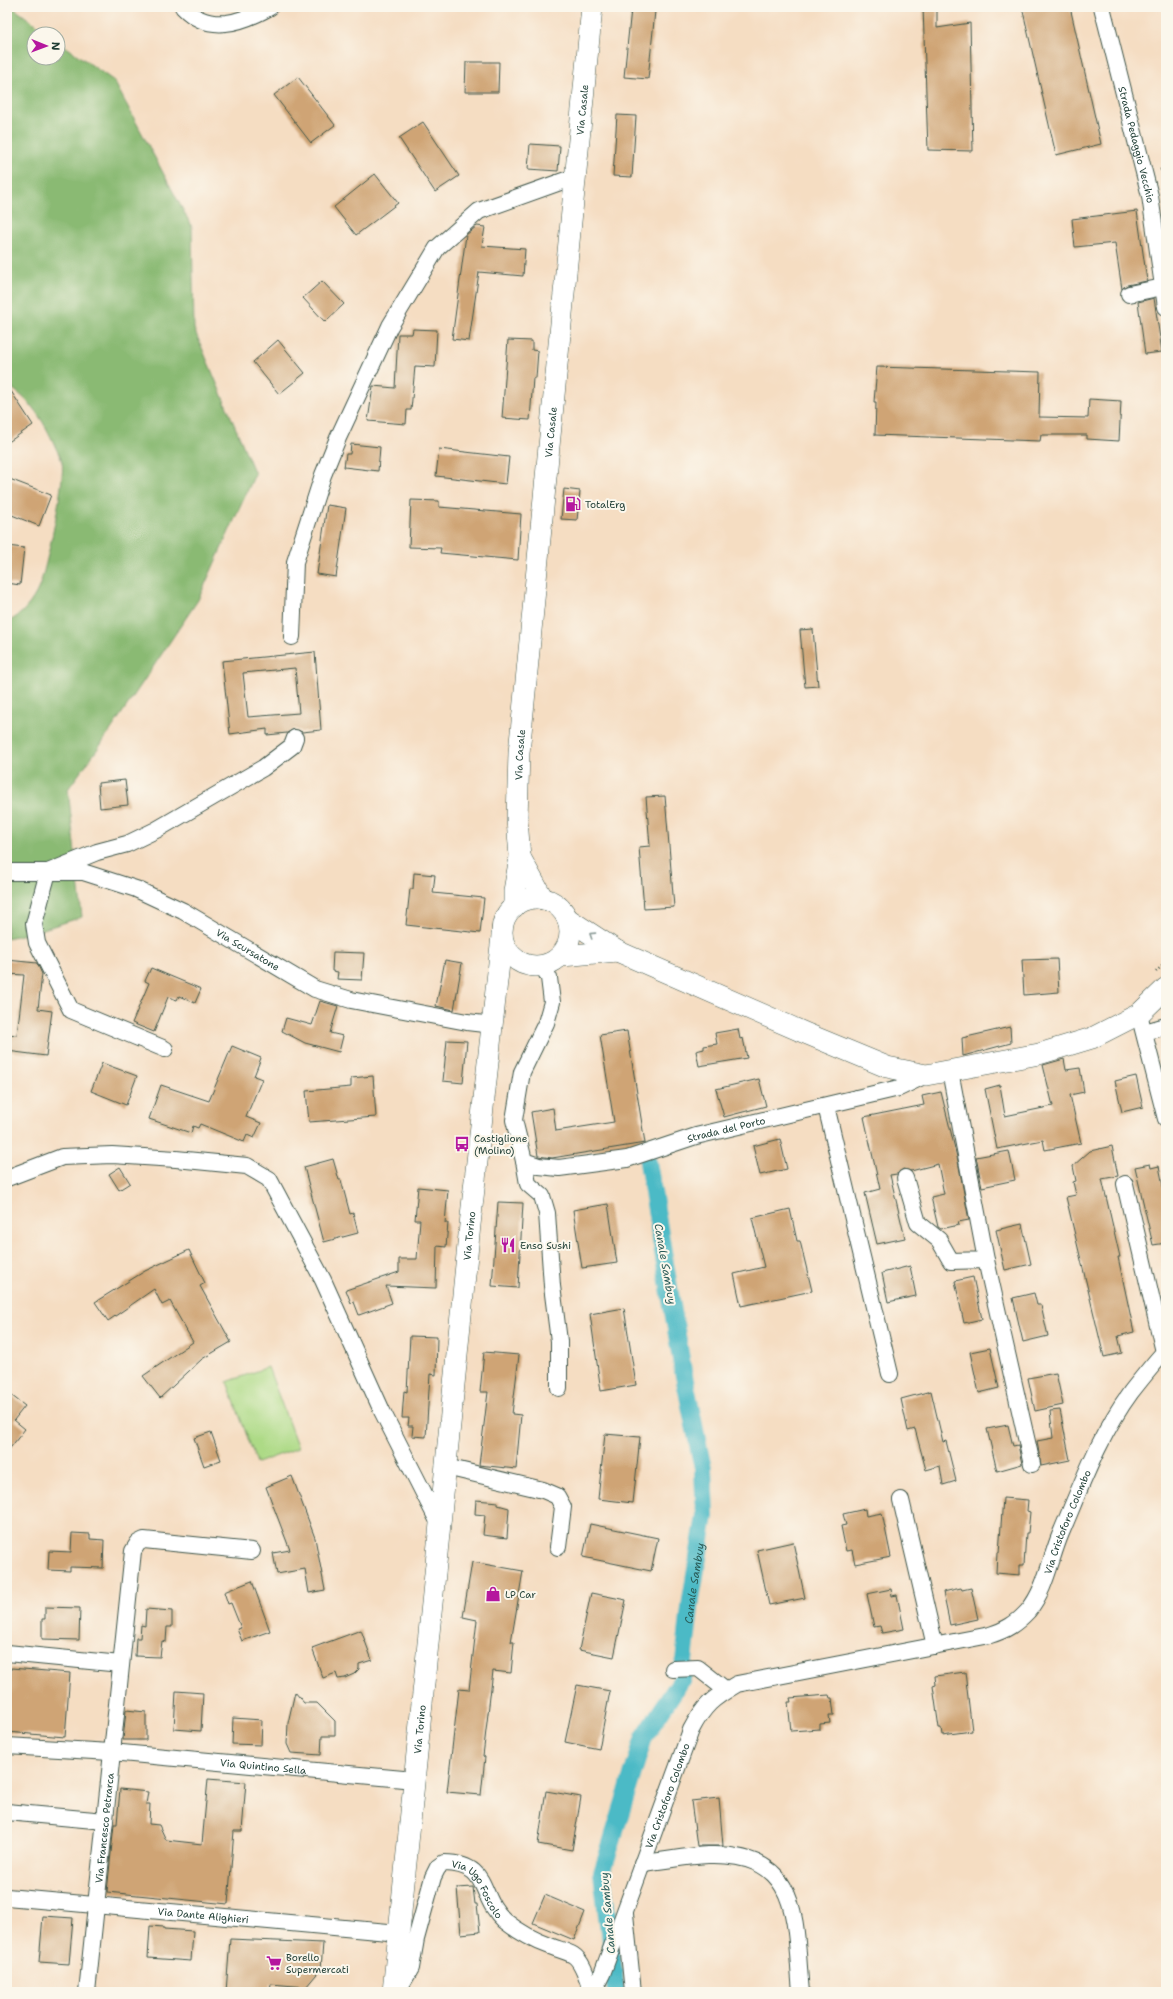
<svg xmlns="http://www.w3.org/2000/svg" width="1173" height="1999" font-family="'Shantell Sans',sans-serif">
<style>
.green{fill:#adda86;stroke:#668c5d}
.forest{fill:#8aba73;stroke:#547c54}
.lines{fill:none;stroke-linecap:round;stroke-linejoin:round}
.canal{stroke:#4cbac6;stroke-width:18}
.building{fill:#cfa474;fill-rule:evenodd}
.minor-casing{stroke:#3f5549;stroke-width:18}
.major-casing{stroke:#3f5549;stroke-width:22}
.path{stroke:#3f5549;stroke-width:2.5;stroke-dasharray:1 3;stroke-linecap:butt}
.minor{stroke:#fff;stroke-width:16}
.major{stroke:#fff;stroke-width:21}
.oneway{stroke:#8f9e9a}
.labels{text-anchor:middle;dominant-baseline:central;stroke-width:4;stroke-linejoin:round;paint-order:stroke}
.street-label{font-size:10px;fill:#1f3d34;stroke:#fbf7ec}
.poi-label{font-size:10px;fill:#1f3d34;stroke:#fbf7ec;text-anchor:start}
.water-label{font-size:11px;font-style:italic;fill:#2a5c58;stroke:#fbf7ec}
</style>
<rect width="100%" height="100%" fill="#fbf7ec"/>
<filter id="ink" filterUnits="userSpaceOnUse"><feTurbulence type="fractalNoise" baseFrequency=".025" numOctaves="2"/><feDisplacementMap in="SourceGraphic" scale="8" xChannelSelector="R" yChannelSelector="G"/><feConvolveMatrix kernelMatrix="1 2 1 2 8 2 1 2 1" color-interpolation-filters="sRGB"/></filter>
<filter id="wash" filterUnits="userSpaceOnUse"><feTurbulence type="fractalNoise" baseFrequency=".012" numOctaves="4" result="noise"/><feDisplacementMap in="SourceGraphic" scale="16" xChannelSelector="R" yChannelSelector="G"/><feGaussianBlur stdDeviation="0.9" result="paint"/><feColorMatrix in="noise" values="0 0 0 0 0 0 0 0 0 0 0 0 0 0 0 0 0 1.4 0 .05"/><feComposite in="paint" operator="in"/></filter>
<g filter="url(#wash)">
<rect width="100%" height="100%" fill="#f5ddc2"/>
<path class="green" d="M268,1367L298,1448L257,1463L227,1382Z"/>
<path class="forest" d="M7,7H12L49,34H34V58H58V41L114,81L192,227L194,329L255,474L198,600L102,743L68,789L82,917L31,933L7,938V622C22,616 33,601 39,587C46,570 66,478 62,462C61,457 57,451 55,446C44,421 31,400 7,385Z"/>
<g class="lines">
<path class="canal" id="s1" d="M616,1992L602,1873L644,1737L682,1679L691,1599L705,1516L703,1469L683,1371L648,1162"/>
</g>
<g id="blocks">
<path class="building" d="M923,7H937V28L970,23L973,151L928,150Z
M1022,7H1070L1101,144L1056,155Z
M631,9L655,11L648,79L624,77Z
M466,62H499L498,92H465Z
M298,77L335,125L311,143L274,95Z
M617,115L636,116L632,177L613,176Z
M423,122L459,176L435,192L399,138Z
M530,144L560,146L558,171L528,169Z
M375,174L398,203L356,235L334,207Z
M1137,211L1147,281L1127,285L1122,289L1115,243L1075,247L1072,219Z
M477,226L485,227L482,246L525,249L523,276L479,272L469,341L452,339L466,235Z
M322,281L344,304L325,322L303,298Z
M1154,298L1162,352L1145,354L1138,302Z
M413,329L437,330L435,367L415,366L411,410H407L406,424L368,421L373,386L395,388L398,334H412Z
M278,340L305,373L279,394L253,362Z
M508,340L532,341V350L538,351L536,378H533L530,420L502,418Z
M877,367L1040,372L1039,417L1088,418L1089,399L1121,401L1119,441L1087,439V435H1041L1040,441L875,435L876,402H874Z
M7,385L33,425L7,443Z
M351,444L380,447L378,471L344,467L346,454H350Z
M439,449L509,457L506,484L436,476Z
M7,478L51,495L39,526L7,513Z
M564,489L580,491L577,520L561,519Z
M411,500L439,501V507L521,514L518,560L440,553L441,548L409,547Z
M327,505L346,508L336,577L317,574Z
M7,546L24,548L20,585L7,583Z
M813,629L818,686L805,687L800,630Z
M315,652L321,730L302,732L294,729L287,733L267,735V729L230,734L222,661ZM295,668L299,713L248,717L243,673Z
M125,780L128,805L100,808L98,783Z
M665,796L674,907L644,909L639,847L650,846L646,797Z
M414,873L435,875L433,893L484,898L480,933L406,925L410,889H413Z
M333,952L364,953L362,980L337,979L338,972L332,971Z
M1057,959L1059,992L1024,995L1022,960Z
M7,960L37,963L42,974L38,1009L52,1011L46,1056L7,1051V1034L17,1035L24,975L7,974Z
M445,960L462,963L454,1010L436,1006Z
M151,968L201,989L195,1003L179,996L177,1000L168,997L154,1032L132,1023L149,983L145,981Z
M320,1001L338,1006L330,1033L343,1036L339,1052L305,1043L282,1031L286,1018L312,1025Z
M1010,1027L1011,1043L963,1056L962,1038Z
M738,1029L740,1039L743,1038L747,1058L699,1066L696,1051L704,1049V1046L717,1044L715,1033Z
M627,1031L645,1143L552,1158L538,1156L531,1112L553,1108L556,1131L614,1122L600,1035Z
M447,1040L467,1041L463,1083L443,1081Z
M232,1046L261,1058L254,1076L262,1079L246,1117L261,1123L254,1138L247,1135L244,1142L200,1124L198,1128L193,1126L191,1133L149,1119L161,1085L209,1101Z
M1064,1059L1066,1070L1080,1068L1084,1092L1070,1095L1081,1143L1045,1150L1043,1140L997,1149L985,1089L1000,1085L1005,1116L1053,1106L1043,1065Z
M102,1063L137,1076L126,1105L91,1091Z
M373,1076L376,1117L309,1122L306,1091L351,1087V1078Z
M1136,1076L1143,1107L1122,1112L1115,1081Z
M759,1079L766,1106L724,1117L716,1089Z
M941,1092L958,1161L969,1220L958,1222L959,1225L941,1229L938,1227L931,1197L944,1194L938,1164L911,1171L903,1169L897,1174L890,1175L905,1238L877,1244L865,1193L880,1189L864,1117L924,1105L922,1096Z
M780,1139L787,1169L760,1175L753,1146Z
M1112,1146L1118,1176L1102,1179L1120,1257H1118L1134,1332L1118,1336L1122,1353L1104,1357L1066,1197L1076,1195L1073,1182L1076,1181L1073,1166L1090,1151Z
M1009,1151L1015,1180L982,1187L976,1157Z
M333,1159L339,1180H341L350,1214L353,1213L358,1233L324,1242L304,1167Z
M1150,1164L1151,1168L1159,1166L1166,1201V1243L1153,1245L1135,1167Z
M120,1167L130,1183L119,1190L109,1174Z
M418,1187L448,1190L445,1223H448L446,1247L437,1246L436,1288L386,1286L392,1303L359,1315L354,1302L351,1303L346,1290L399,1272V1259H417L420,1220H415Z
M498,1202L523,1203L518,1288L492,1286Z
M608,1204L617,1263L582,1268L573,1210Z
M790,1209L797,1241H800L812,1291L741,1306L734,1274L764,1267L752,1218Z
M1022,1224L1031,1264L1005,1270L996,1230Z
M189,1250L205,1283L200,1286L231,1342L202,1359L160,1398L143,1376L193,1342L170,1301L162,1305L154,1289L108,1321L95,1302L145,1271Z
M910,1266L916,1296L888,1302L882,1273Z
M973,1277L982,1319L964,1323L955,1281Z
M1034,1293L1037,1305H1041L1048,1336L1023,1342L1013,1298Z
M624,1308L636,1385L601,1391L590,1314Z
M410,1336L437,1337L436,1375L430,1374L426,1437L412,1436L413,1426H408L409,1418H402L404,1391L407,1392Z
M990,1348L999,1388L979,1393L970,1352Z
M484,1352L519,1355L512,1414L521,1415L516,1469L479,1465L488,1392H480Z
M1056,1373L1063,1405L1035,1411L1028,1378Z
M931,1391L943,1442L946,1441L956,1481L943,1485L940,1466L926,1470L915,1429L908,1431L901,1399Z
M7,1392L25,1406L14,1420L25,1429L7,1452Z
M1060,1410L1070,1460L1041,1466L1037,1441L1053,1438L1050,1411Z
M1008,1425L1013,1446L1018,1445L1022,1464L997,1471L987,1429Z
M211,1432L221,1460L204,1466L194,1438Z
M605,1434L640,1437L633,1503L598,1499Z
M292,1476L315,1538L325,1590L309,1593L305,1569L277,1574L273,1553L290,1550L266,1487Z
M1003,1498L1028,1500L1027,1511L1030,1512L1028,1533H1026L1024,1565H1020V1575L996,1573L997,1553H999Z
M476,1500L498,1502V1505L509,1508L507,1538L483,1535L485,1515L475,1514Z
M865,1509L866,1516L882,1513L891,1557L855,1564L852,1550L846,1551L841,1526L846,1525L843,1514Z
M590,1524L658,1538L651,1571L583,1557Z
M72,1533L90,1534V1539L104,1540L103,1568L70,1567V1571L48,1570L49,1551L71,1552Z
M793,1542L805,1598L769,1605L757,1550Z
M472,1562L523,1571L511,1642H514L511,1673L493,1671L483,1756L485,1757L481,1795L447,1792L459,1689L469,1690L477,1620L463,1617Z
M252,1581L270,1631L242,1641L237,1629L241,1628L231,1603L228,1604L224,1592Z
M961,1588L962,1590L971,1588L978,1619L950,1625L943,1592Z
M891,1589L892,1596L897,1595L904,1629L882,1633L880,1626L874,1627L867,1594Z
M591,1593L626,1600L614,1657L579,1650Z
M45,1607L80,1608L79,1640L42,1639V1619H45Z
M146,1609L172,1611V1627H167L166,1642L162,1641L160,1657L135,1656L136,1638H140L141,1625L145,1626Z
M361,1630L372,1660L359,1664V1669L354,1674L345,1678L338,1679L336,1673L323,1678L312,1648Z
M11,1668L70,1673L65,1737L7,1732Z
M965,1672L972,1731L942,1735L941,1728H939L933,1686L936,1685L935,1676Z
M577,1685L610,1691L599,1749L565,1742Z
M176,1691L203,1693L201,1731L174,1729Z
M295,1692L304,1703H317L335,1721V1736H322L321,1755L291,1753L287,1744L288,1723Z
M829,1695L830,1698H832L834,1715H829L830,1723L820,1724V1729L791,1731L788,1702H791L790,1698Z
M126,1710L146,1712V1740H123Z
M233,1718L262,1720L261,1745L232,1744Z
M208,1779L246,1782L242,1831H234L228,1904L107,1892L114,1824H117L120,1789L148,1792L146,1804H150L149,1824L159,1825L166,1840L202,1844Z
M546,1791L581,1797L572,1850L538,1844Z
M719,1798L723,1846H697L691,1801Z
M473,1887L475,1904H477L480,1932L461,1934L457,1888Z
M545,1895L585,1912L574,1940L533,1923Z
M43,1916L73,1918L69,1964L39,1962Z
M150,1926L164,1927V1929L193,1931L191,1961L148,1958Z
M230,1939L323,1943L321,1969L306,1987L271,1984L270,1992H226Z"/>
</g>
</g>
<g filter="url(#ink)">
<use href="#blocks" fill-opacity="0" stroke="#3f5549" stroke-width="1"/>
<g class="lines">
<defs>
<g id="minor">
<path d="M183,7C209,34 241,23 270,7"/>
<path id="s2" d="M1102,7L1150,196L1166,307"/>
<path d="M1129,294L1163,287"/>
<path d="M292,637L295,562L323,475L338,438L390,326L437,248L479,211L577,176"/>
<path id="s3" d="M7,872H83L136,889L183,911L315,989L351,1000L467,1022L493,1025"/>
<path id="s4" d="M543,966L549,978L552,1002L546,1023L522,1072L514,1120L524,1161L539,1166L559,1168L627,1159L696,1136L899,1088L926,1075"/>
<path d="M1139,1014L1166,1119"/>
<path d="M1145,1032L1166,1026"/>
<path d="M165,1049L71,1010L37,943L34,924L48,872L97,852L127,844L156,830L263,768L292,746L295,738"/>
<path d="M826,1106L890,1374"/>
<path d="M524,1161L528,1184L542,1196L547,1213L552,1286L559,1341V1388"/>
<path d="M7,1178L62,1157L112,1155L176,1159L247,1166L269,1179L323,1280L382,1411L441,1527"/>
<path d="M905,1178L918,1223L939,1240L951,1261L986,1260L950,1071"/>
<path d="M1125,1184L1164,1352"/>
<path d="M986,1260L1032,1464"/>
<path d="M446,1467L543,1490L557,1496L563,1507L558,1547"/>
<path d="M901,1500L935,1646"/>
<path d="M7,1653L121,1664"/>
<path d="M673,1669L698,1668L726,1690"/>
<path id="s5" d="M7,1746L111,1752L414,1780"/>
<path d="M7,1812L105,1821"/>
<path d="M642,1863C664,1861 686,1856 708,1855C803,1852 794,1921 801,1992"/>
<path id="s6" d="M7,1897L399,1933"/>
<path d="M625,1914L633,1992"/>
<path id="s7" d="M87,1992L133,1551L138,1543L144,1540L252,1551"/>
<path id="s8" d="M397,1992L411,1968L416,1939L433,1877L438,1867L444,1863C492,1864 477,1896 505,1921C519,1932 533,1940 550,1946C557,1949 566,1951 573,1955C583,1961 588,1981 592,1992"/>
<path id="s9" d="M593,1992L602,1974L691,1730C704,1705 713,1698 737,1684L990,1635C1006,1630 1016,1624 1028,1611C1046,1589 1050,1559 1061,1533C1081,1486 1100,1434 1131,1392C1142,1378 1154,1363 1166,1350"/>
</g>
<g id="major">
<path d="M520,857L543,899"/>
<circle cx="536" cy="932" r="34"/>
<path id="s10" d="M514,907V891L520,857L517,819L519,753L592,7"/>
<path d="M568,919L617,951L805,1033L887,1067L926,1075L1039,1054L1092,1038L1139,1014L1166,988"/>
<path d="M562,956L617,951"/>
<path id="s11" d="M393,1992L470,1225L502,936"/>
</g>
</defs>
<use href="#minor" class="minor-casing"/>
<use href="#major" class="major-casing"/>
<path class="path" d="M1160,170L1166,168
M1156,972L1166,961"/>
<use href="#minor" class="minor"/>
<use href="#major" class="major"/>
</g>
<defs><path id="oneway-chevron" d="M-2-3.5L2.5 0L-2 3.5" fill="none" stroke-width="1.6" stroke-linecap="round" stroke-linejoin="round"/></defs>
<use class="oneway" href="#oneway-chevron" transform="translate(592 935) rotate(-147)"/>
</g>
<defs>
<symbol id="fuel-bare" viewBox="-9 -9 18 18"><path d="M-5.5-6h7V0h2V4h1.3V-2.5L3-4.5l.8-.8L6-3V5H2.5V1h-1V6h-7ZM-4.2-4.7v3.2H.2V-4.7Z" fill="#b5179e" stroke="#fbf7ec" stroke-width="2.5" paint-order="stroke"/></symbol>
<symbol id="bus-bare" viewBox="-9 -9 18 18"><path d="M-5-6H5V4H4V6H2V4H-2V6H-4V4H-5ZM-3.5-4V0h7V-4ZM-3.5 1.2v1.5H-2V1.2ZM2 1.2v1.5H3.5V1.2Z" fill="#b5179e" stroke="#fbf7ec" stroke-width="2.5" paint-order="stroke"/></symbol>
<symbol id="restaurant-bare" viewBox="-9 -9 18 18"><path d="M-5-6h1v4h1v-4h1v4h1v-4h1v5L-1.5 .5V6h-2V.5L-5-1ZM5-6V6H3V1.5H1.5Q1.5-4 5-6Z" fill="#b5179e" stroke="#fbf7ec" stroke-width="2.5" paint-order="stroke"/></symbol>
<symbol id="shop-bare" viewBox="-9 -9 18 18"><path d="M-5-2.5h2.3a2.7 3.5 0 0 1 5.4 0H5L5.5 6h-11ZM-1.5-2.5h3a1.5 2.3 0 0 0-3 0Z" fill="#b5179e" stroke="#fbf7ec" stroke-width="2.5" paint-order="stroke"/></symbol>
<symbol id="supermarket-bare" viewBox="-9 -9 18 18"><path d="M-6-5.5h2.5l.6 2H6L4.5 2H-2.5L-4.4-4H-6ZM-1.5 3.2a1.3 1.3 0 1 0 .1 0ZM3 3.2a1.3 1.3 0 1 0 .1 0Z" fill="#b5179e" stroke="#fbf7ec" stroke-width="2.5" paint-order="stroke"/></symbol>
</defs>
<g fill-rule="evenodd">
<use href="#fuel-bare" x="562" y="493" width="22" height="22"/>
<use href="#bus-bare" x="451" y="1133" width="22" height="22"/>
<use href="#restaurant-bare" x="497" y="1234" width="22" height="22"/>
<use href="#shop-bare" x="482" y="1583" width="22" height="22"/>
<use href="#supermarket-bare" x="263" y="1952" width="22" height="22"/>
</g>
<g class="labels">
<g class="street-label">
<text stroke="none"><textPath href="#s10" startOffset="801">Via Casale</textPath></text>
<text stroke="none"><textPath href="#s2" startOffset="142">Strada Pedaggio Vecchio</textPath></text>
<text stroke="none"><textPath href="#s10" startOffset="477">Via Casale</textPath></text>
<text stroke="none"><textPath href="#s10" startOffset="153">Via Casale</textPath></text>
<text stroke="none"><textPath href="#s3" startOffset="259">Via Scursatone</textPath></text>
<text stroke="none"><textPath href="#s4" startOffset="413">Strada del Porto</textPath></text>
<text stroke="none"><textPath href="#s11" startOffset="760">Via Torino</textPath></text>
<text stroke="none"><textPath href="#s9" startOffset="747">Via Cristoforo Colombo</textPath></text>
<text stroke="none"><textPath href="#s11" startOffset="264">Via Torino</textPath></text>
<text stroke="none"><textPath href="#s5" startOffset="257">Via Quintino Sella</textPath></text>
<text stroke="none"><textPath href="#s9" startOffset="210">Via Cristoforo Colombo</textPath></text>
<text stroke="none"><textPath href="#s7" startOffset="165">Via Francesco Petrarca</textPath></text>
<text stroke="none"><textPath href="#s8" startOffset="186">Via Ugo Foscolo</textPath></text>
<text stroke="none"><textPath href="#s6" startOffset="197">Via Dante Alighieri</textPath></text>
</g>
<g class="poi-label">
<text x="585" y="504">TotalErg</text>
<text x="474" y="1138">Castiglione<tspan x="474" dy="12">(Molino)</tspan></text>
<text x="520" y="1245">Enso Sushi</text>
<text x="505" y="1594">LP Car</text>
<text x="286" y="1957">Borello<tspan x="286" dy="12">Supermercati</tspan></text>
</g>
<g class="water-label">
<text transform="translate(665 1264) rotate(80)">Canale Sambuy</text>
<text stroke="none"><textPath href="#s1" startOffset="428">Canale Sambuy</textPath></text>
<text transform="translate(608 1913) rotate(-95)">Canale Sambuy</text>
</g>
</g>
<rect width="1173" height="1999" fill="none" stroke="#fbf7ec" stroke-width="24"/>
<g transform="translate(46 46) rotate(91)"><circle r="19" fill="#fbf7ec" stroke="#a3ada2"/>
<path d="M0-3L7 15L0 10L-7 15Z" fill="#b5179e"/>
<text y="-6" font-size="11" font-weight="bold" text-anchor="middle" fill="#1f3d34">N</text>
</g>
</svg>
